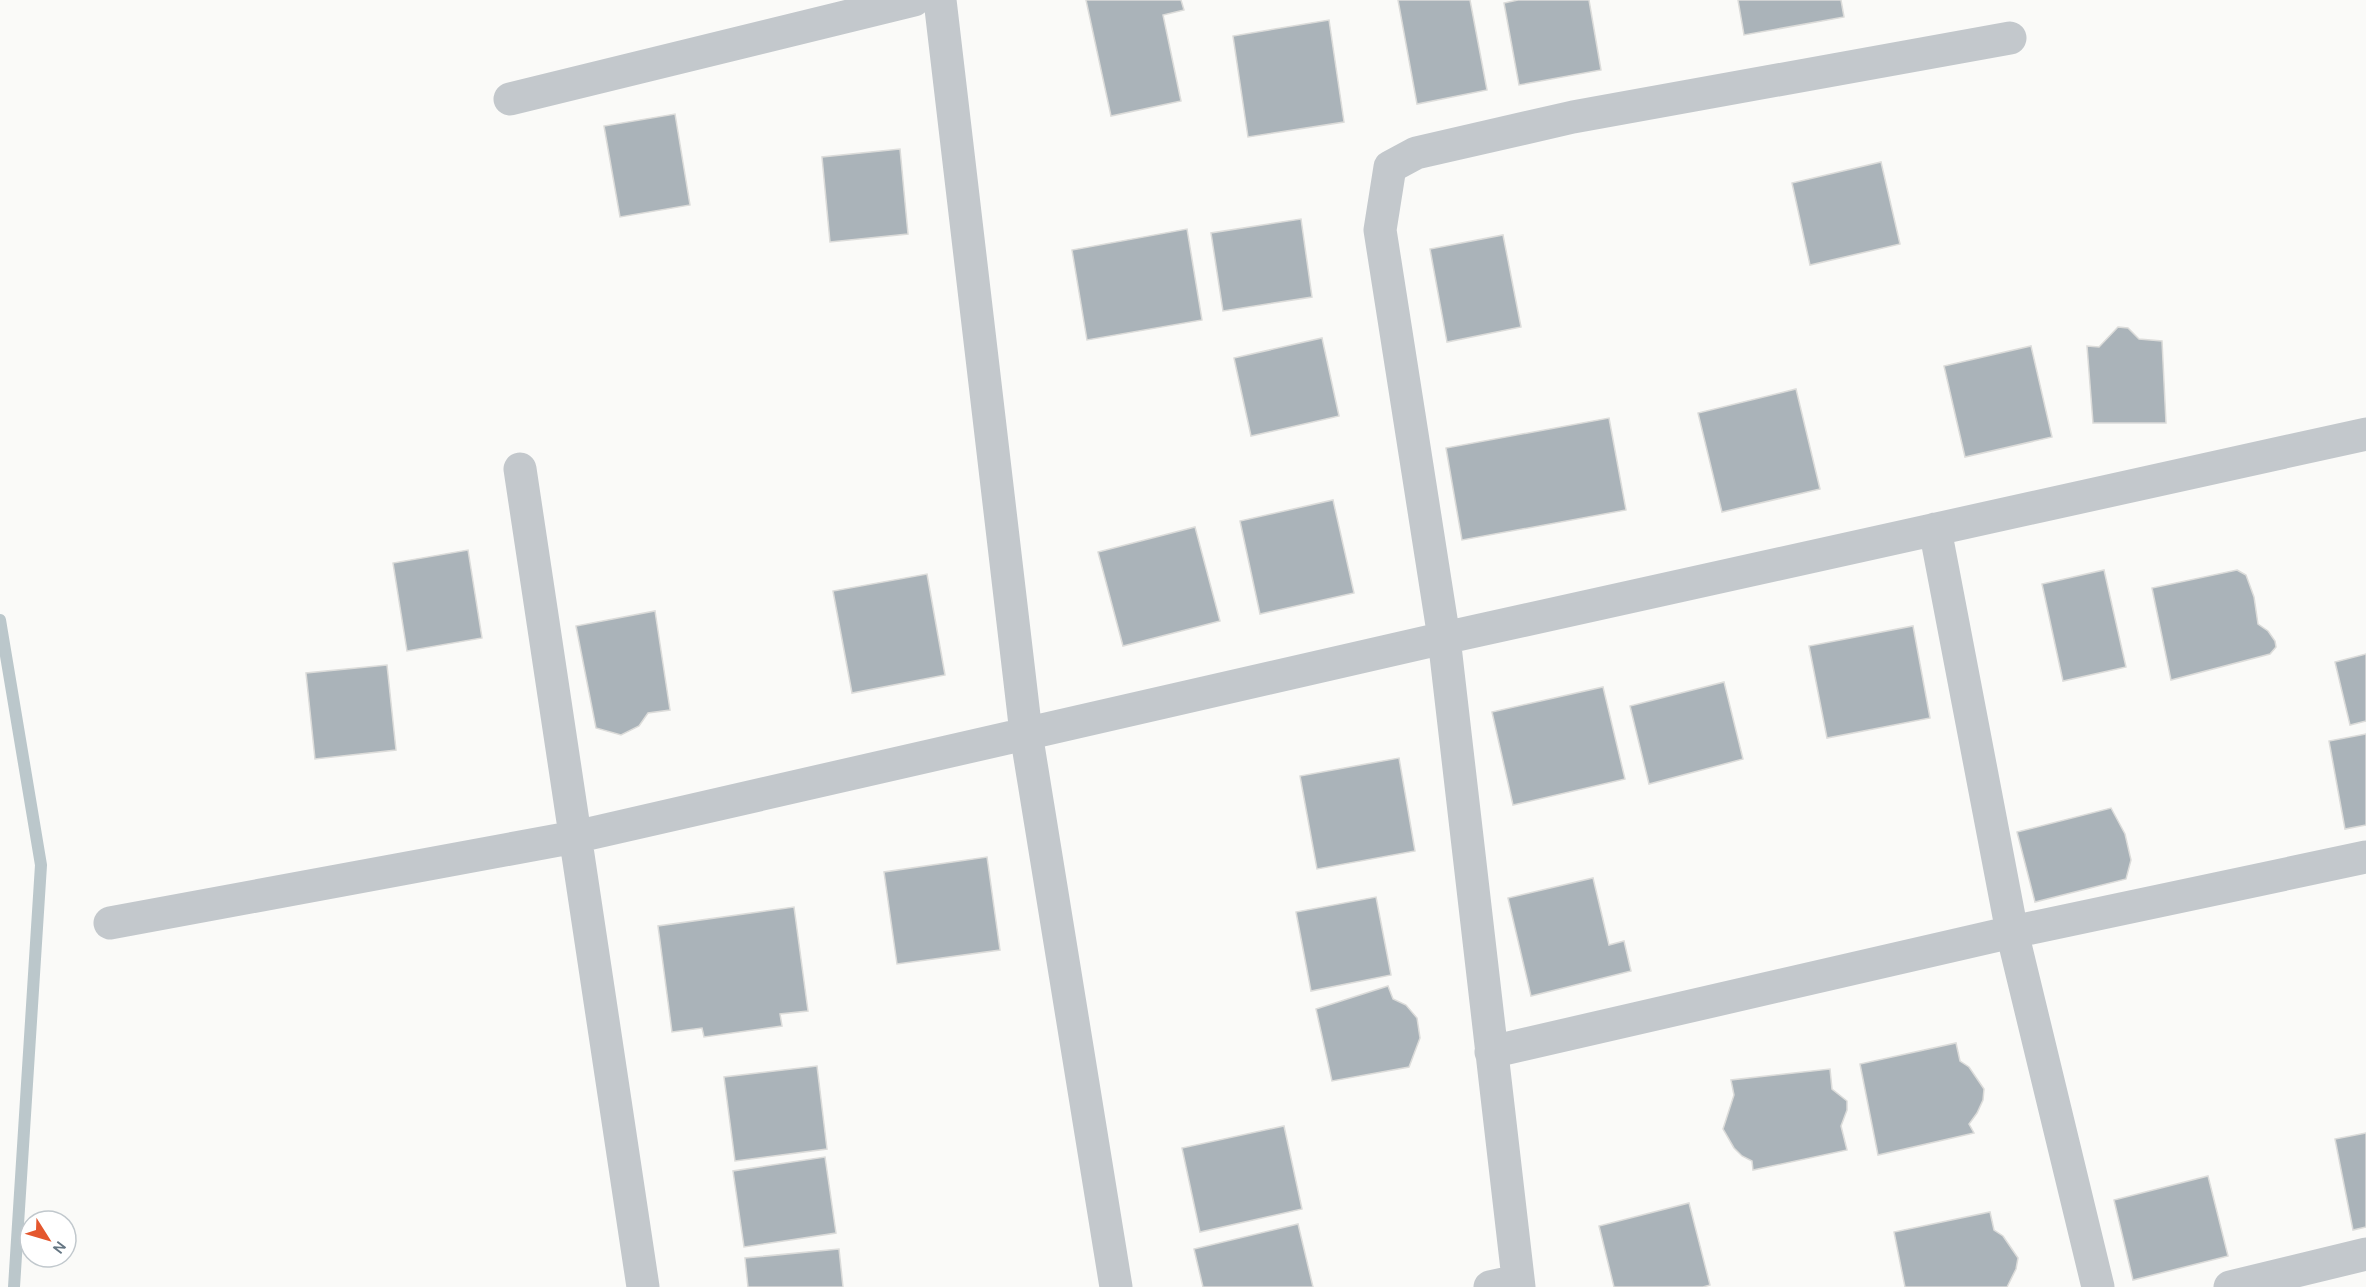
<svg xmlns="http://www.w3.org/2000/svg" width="2366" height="1287" font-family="Karla,sans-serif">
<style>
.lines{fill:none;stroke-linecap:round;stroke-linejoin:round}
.stream{stroke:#bbc7cb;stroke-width:12}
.building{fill:#aab3b9;stroke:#dcdcda;stroke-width:1.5}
.minor{stroke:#c3c8cc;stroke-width:33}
</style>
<rect width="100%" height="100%" fill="#fafaf8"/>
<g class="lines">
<path class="stream" d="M0,620L41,865L14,1287"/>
</g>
<path class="building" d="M1086,0H1181L1184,10L1163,15L1181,101L1111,116Z
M1398,0H1470L1487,90L1417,104Z
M1518,0H1589L1601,70L1519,85L1504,3Z
M1738,0H1841L1844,17L1744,35Z
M1329,20L1344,122L1248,137L1233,36Z
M675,114L690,205L620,217L604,126Z
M900,149L908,234L830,242L822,157Z
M1881,162L1900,244L1810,265L1792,183Z
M1301,219L1312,297L1223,311L1211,233Z
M1187,229L1202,320L1087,340L1072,250Z
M1503,235L1521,327L1447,342L1430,249Z
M2118,327L2128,328L2139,339L2162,341L2166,423H2093L2087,346L2099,347Z
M1322,338L1339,416L1251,436L1234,358Z
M2031,346L2052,437L1965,457L1944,366Z
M1796,389L1820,489L1722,512L1698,413Z
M1609,418L1626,510L1462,540L1446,448Z
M1333,500L1354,593L1260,614L1240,521Z
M1195,527L1220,621L1123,646L1098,552Z
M468,550L482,638L407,651L393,563Z
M2104,570L2126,667L2063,681L2042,584Z
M2237,570L2246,575L2254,597L2258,624L2268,631L2275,641L2276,647L2270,654L2171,680L2152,588Z
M927,574L945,675L852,693L833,591Z
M655,611L670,710L648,713L639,726L621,735L596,728L576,626Z
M1913,626L1930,718L1827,738L1809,646Z
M2366,654V721L2350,725L2335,662Z
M387,665L396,750L315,759L306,673Z
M1724,682L1743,759L1649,784L1630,706Z
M1603,687L1625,779L1513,805L1492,712Z
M2366,734V825L2345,829L2329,741Z
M1399,758L1415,851L1317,869L1300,776Z
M2111,808L2125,834L2131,860L2126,879L2035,902L2017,832Z
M987,857L1000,950L897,964L884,872Z
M1593,878L1609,945L1624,941L1631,971L1531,996L1508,898Z
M1376,897L1391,975L1311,991L1296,912Z
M794,907L808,1011L780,1014L782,1026L704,1037L702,1028L672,1032L658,926Z
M1388,986L1393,999L1406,1005L1417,1018L1420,1038L1409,1067L1332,1081L1316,1009Z
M1956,1043L1960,1061L1969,1067L1984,1089L1983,1100L1977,1113L1969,1124L1974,1133L1878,1155L1860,1064Z
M817,1066L827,1149L735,1161L724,1077Z
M1830,1069L1832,1089L1847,1101V1110L1841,1126L1847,1150L1753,1170L1752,1161L1742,1156L1734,1148L1723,1129L1734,1095L1731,1080Z
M1284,1126L1302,1209L1200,1232L1182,1148Z
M2366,1133V1227L2353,1230L2335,1139Z
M825,1157L836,1233L744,1247L733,1171Z
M2208,1176L2228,1256L2133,1280L2114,1200Z
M1689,1203L1710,1285L1703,1287H1614L1599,1226Z
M1990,1212L1994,1230L2003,1236L2018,1258L2016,1269L2007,1287H1905L1894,1232Z
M1298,1224L1313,1287H1203L1194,1249Z
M839,1249L843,1287H748L745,1258Z"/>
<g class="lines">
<path class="minor" d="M940,0L1026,733L1116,1287
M510,99L914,0
M520,469L643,1287
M1935,529L2012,932L2098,1287
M110,923L575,837L1444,638L2366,434
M1491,1052L2012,932L2366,857
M1490,1287L1518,1281
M1519,1287L1444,638L1380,230L1390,167L1416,153L1573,117L2010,38
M2230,1287L2366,1254"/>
</g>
<g transform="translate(48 1239) rotate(127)"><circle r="28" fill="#ffffff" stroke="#c1c8cd" stroke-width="1.5"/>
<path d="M0-4.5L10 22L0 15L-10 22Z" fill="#e4572e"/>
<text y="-9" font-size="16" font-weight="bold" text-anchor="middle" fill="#657683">N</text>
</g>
</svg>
